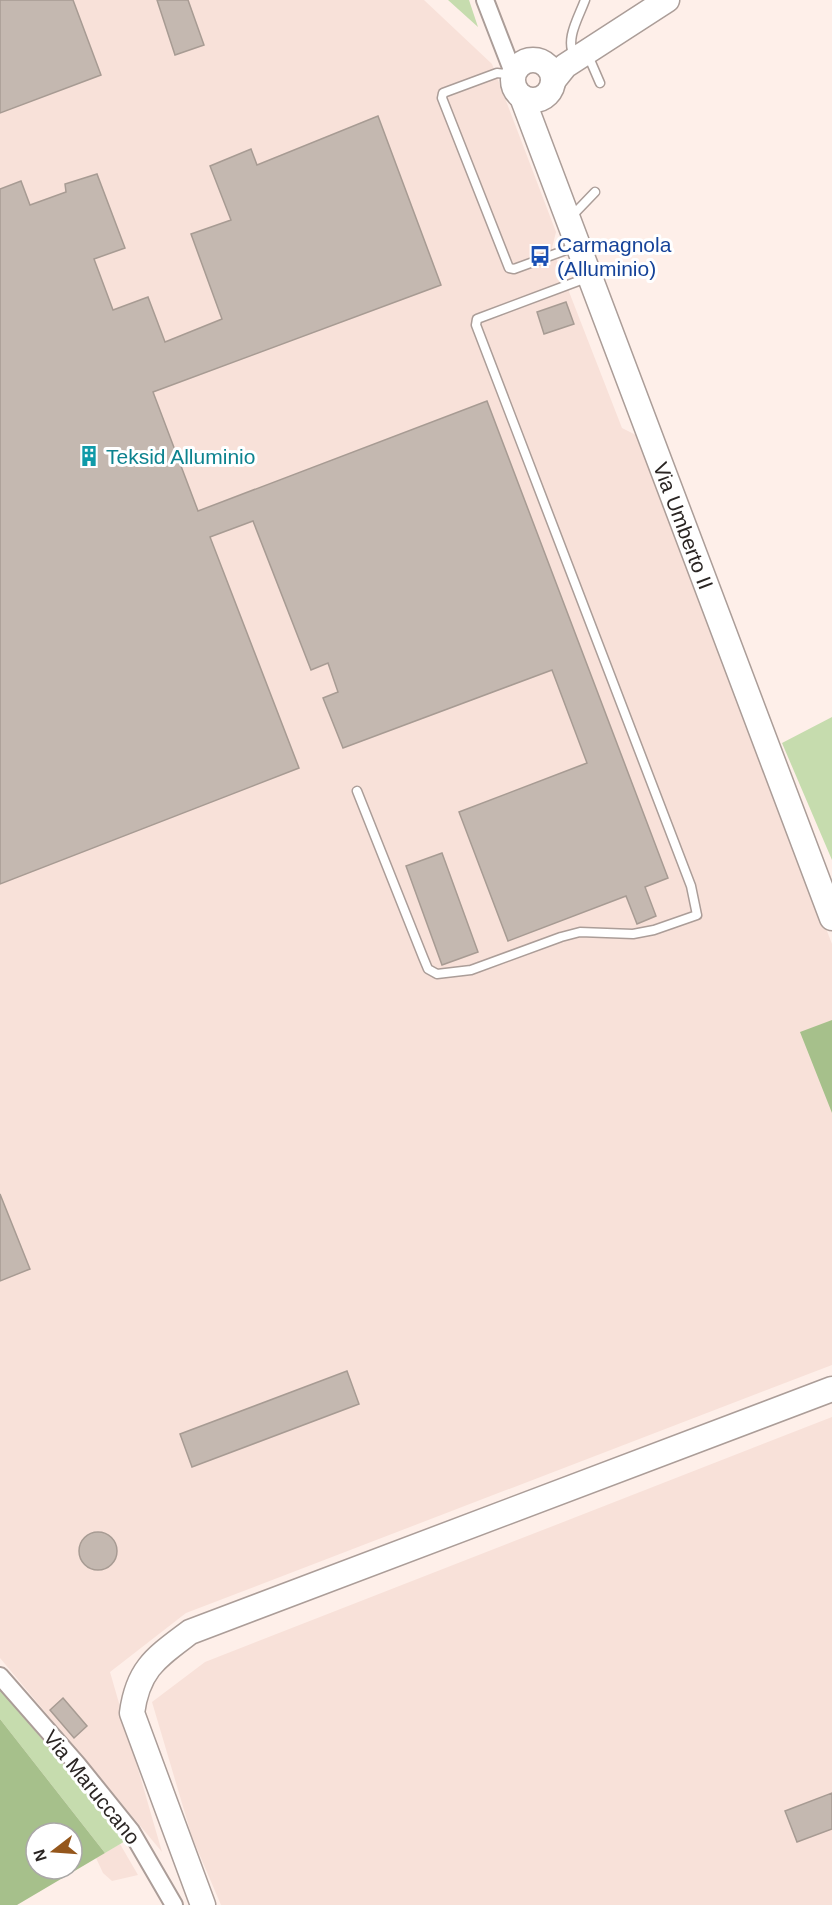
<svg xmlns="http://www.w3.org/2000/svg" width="832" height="1905" font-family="Helvetica,sans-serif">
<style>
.built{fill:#f8e1d9}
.green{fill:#c6dcae}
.forest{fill:#a6c08b;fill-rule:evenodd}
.building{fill:#c4b8b0;stroke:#a79b93;stroke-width:1.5}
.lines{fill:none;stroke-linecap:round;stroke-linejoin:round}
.lane-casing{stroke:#ab9d98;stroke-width:11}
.street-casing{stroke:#ab9d98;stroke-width:20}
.secondary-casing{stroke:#ab9d98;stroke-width:27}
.lane{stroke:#fff;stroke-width:8}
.street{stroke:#fff;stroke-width:16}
.secondary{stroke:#fff;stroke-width:24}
.labels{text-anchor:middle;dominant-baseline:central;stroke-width:6;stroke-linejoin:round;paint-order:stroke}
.transit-label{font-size:21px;fill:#164399;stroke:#fff;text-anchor:start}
.culture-label{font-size:21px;fill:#0d838f;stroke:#fff;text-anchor:start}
.street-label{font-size:21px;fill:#2a2523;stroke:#fff}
</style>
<rect width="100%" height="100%" fill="#feefe9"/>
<path class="built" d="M0,0H424L492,64L556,232L552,248L622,428L636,435L832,944V1365L186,1613L110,1672L162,1852L0,1658Z
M832,1417V1905H221L192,1837L152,1702L205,1662Z
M120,1844L138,1875L112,1881L103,1873L96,1858Z"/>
<path class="green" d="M448,0H469L478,27Z
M832,717V860L782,743Z
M0,1689L127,1840L105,1853L0,1719Z"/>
<path class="forest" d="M832,1020V1113L800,1032Z
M0,1719L105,1853L17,1905H0ZM36,1833H72V1869H36Z"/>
<path class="building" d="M0,0H73L101,75L0,113Z
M157,0H188L204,45L175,55Z
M378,116L441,285L153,392L198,511L487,401L668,878L645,887L656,916L637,924L626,896L508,941L459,812L587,763L552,670L343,748L323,698L338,692L328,663L311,670L253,521L210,537L299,768L0,884V189L21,181L30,205L66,192L65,184L97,174L125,248L94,259L113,310L148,297L165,342L222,319L191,234L231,220L210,166L251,149L257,165Z
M566,302L574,324L544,334L537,312Z
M442,853L478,952L442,965L406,866Z
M0,1194L30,1269L0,1281Z
M347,1371L359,1404L192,1467L180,1434Z
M79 1551a19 19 0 1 1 38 0a19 19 0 1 1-38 0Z
M63,1698L87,1726L74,1738L50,1710Z
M832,1793V1829L797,1842L785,1811Z"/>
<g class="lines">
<defs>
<path id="lane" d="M587,53L600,83
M575,57C564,40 579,17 585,0
M514,75L497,73L443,93L442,98L509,268L514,269L577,246
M570,218L595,192
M357,791L423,957L428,969L437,974L471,970L561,937L580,932L633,934L654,930L697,915L691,886L476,325L477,319L589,277"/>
<path id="street" d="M485,0L514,75
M0,1676L77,1764L131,1831L174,1905"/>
<g id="secondary">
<circle cx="533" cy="80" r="20"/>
<path d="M553,81L565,66L667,0"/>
<path id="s1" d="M522,97L832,918"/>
<path d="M203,1905L132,1713C138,1668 157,1657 190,1632L832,1389"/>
</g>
</defs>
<use href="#lane" class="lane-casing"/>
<use href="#street" class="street-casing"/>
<use href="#secondary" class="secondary-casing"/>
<use href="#lane" class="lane"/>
<use href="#street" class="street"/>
<use href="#secondary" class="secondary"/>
</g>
<defs>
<symbol id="bus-bare" viewBox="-9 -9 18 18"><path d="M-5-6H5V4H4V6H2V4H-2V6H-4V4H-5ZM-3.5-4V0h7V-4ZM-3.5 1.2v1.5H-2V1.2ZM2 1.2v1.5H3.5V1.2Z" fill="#1a4fb4" stroke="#fff" stroke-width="2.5" paint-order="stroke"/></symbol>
<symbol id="building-bare" viewBox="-9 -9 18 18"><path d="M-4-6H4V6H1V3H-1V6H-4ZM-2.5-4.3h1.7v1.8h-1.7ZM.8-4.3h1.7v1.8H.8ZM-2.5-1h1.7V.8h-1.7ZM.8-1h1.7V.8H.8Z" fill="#0f9aa8" stroke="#fff" stroke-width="2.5" paint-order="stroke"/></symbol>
</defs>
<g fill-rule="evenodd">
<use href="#bus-bare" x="525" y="241" width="30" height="30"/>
<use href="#building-bare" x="74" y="441" width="30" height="30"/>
</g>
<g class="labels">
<g class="transit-label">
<text x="557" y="244">Carmagnola<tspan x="557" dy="24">(Alluminio)</tspan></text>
</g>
<g class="culture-label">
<text x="106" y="456">Teksid Alluminio</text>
</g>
<g class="street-label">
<text stroke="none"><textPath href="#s1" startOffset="458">Via Umberto II</textPath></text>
<text transform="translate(92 1787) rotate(51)">Via Maruccano</text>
</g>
</g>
<g transform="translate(54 1851) rotate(253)"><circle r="28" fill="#ffffff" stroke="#aaa8a7" stroke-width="1.5"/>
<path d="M0-4.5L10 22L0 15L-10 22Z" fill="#95571c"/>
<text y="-9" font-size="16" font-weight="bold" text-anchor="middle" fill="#2a2523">N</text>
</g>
</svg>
